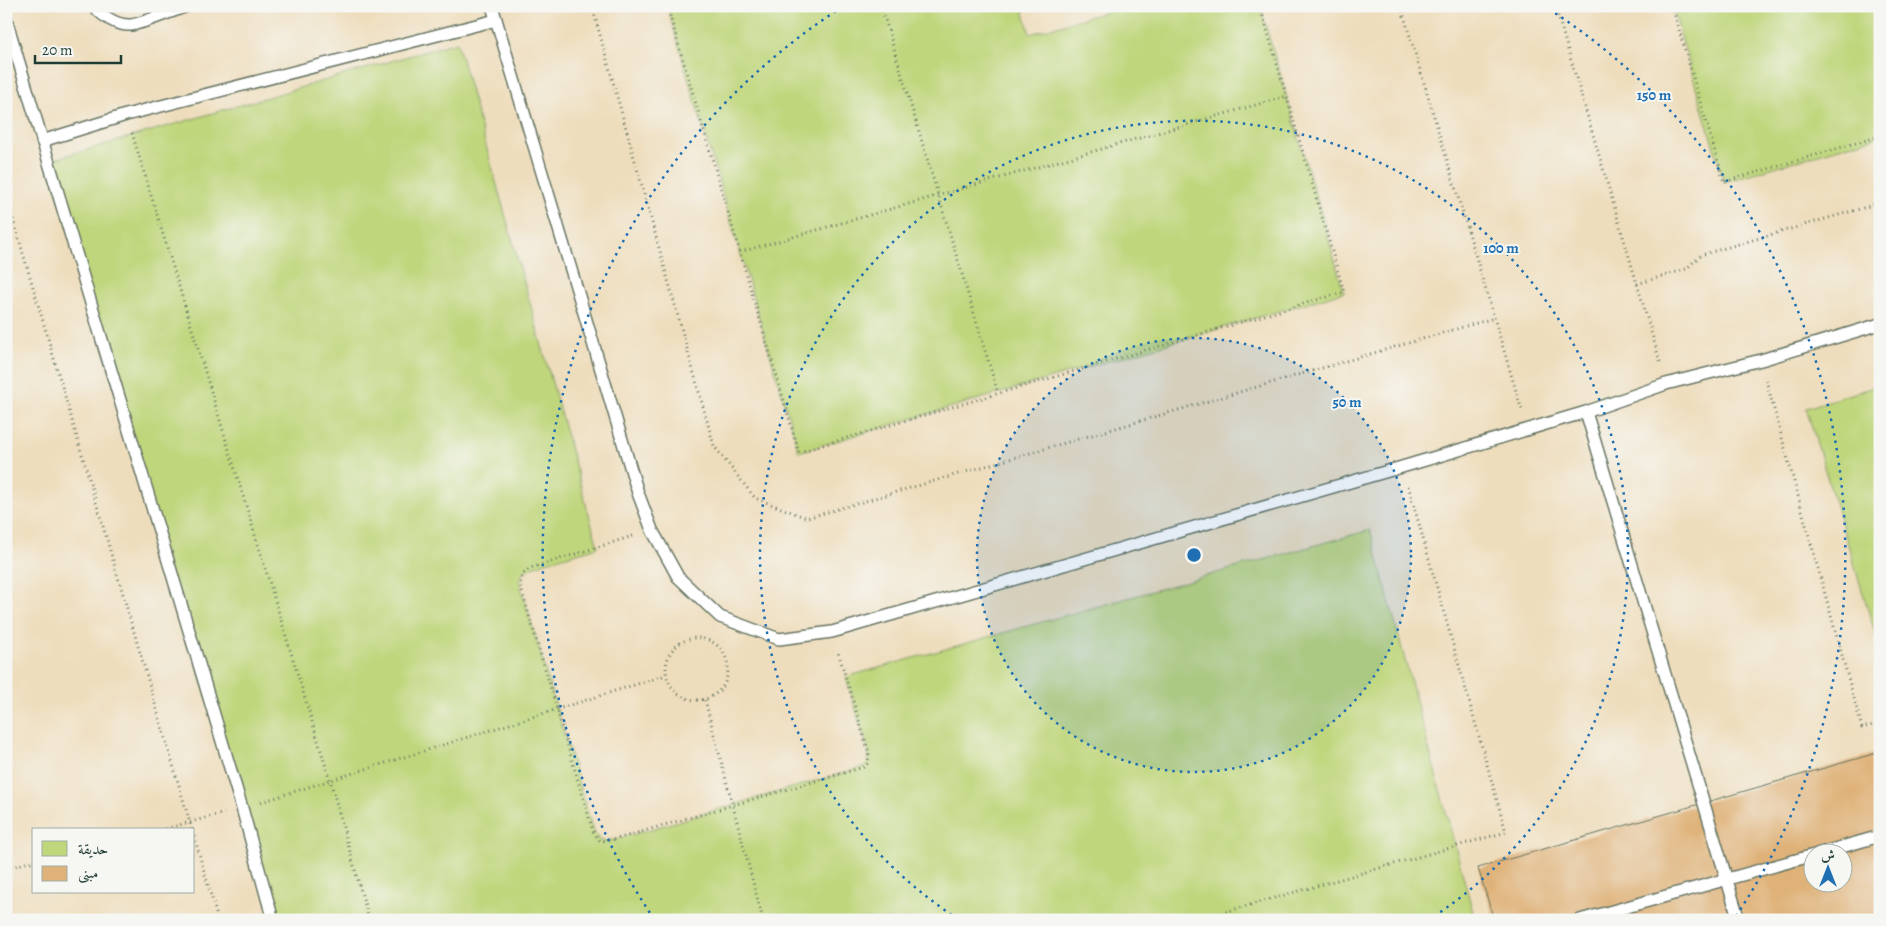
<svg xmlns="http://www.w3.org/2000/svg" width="1886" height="926" font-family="Alegreya,Amiri,serif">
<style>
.green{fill:#bfd67b;stroke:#6f8a58}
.building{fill:#dfb279;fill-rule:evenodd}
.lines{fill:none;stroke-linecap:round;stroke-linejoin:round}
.lane-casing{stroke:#677564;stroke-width:14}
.path{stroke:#677564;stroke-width:3;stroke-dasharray:1 4;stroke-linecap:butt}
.lane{stroke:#fff;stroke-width:11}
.ring{fill:none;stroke:#1f6fb2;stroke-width:2.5;stroke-dasharray:2.5 5}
.centre{fill:#1f6fb2;stroke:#f6f6f2;stroke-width:2.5}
.ring-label{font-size:15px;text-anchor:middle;font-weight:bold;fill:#1f6fb2;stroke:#f6f6f2;stroke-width:4;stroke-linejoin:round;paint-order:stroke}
</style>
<rect width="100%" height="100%" fill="#f6f6f2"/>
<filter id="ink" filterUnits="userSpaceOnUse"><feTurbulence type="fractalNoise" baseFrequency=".02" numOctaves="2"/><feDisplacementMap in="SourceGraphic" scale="10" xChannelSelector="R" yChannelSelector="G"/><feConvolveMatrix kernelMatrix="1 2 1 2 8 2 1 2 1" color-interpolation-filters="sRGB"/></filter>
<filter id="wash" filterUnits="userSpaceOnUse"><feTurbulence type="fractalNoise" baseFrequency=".0096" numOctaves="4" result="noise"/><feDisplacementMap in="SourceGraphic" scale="20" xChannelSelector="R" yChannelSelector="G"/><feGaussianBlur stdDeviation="1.12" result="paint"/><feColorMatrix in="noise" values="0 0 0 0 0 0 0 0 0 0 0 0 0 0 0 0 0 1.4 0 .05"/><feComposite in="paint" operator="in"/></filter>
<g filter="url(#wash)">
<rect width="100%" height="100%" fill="#eeddbc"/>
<path class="green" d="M667,6H1022L1030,34L1126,6H1260L1344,292L799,452Z
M1672,6H1880V136L1724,182Z
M457,42L598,547C584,552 530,564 523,573C520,578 521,583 521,588L593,831L600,841L613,840L864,767L868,763L869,753L846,677L1370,530L1475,920H273L48,161Z
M1880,385V649L1806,408Z"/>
<g id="blocks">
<path class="building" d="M1880,752V920H1494L1478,868ZM1814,854H1844V884H1814Z"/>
</g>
</g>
<g filter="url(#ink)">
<use href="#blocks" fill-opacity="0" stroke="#677564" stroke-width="1"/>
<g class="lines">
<defs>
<path id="lane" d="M94,6C102,16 117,26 131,25C145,23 172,11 187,6
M492,6L638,493L652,530L678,577L720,617L779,639L832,632L1402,467L1586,412L1666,384L1761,360L1880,324
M6,19L242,808L273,920
M42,141L126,115L496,20
M1586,412L1739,920
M1817,854L1880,836
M1580,920L1814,855"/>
</defs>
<use href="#lane" class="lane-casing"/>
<path class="path" d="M592,6L714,446L755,498L807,518L1494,318
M667,6L799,452L1344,292L1260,6
M881,6L998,393
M1401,6L1522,411
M1555,6L1661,365
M1672,6L1724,182L1880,136
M132,133L330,780L369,920
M6,195L192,830
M740,252L1287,96
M1637,284L1686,269L1701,255L1880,203
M1766,380L1862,728L1880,723
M633,536L531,568C522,573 520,578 521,588L593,831L600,841L613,840L864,767L868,763L869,753L838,652
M666 669a31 31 0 1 1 62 0a31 31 0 1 1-62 0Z
M705,700L763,920
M261,802L666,675
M161,830L224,813
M194,836L218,920
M6,868L34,861
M1197,920L1506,832L1408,485"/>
<use href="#lane" class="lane"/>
</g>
</g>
<circle cx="1194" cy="555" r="217" fill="#1f6fb2" fill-opacity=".12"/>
<g class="ring">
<circle cx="1194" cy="555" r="217"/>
<path d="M958 919A434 434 0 1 1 1430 919"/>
<path d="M654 919A651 651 0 0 1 839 9M1549 9A651 651 0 0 1 1734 919"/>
</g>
<circle cx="1194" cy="555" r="8" class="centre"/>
<g class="ring-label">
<text x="1654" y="100">150 m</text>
<text x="1501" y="253">100 m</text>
<text x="1347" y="407">50 m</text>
</g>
<rect width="1886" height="926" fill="none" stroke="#f6f6f2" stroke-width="25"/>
<rect x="32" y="828" width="162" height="65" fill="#f6f6f2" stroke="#a0aca6"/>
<rect x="42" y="841" width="25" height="15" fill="#bfd67b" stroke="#a0aca6"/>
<text x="78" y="854" font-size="15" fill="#1f3d34">حديقة</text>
<rect x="42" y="866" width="25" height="15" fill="#dfb279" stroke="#a0aca6"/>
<text x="78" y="878" font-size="15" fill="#1f3d34">مبنى</text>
<g transform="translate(1828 868)"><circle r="24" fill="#f6f6f2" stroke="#a0aca6"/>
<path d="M0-4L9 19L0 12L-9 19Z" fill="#1f6fb2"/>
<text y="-8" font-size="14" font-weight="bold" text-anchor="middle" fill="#1f3d34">ش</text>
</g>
<path d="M35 55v8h86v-8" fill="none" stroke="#1f3d34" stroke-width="2.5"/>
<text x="42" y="55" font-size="15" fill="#1f3d34" stroke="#f6f6f2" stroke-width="4" paint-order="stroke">20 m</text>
</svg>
